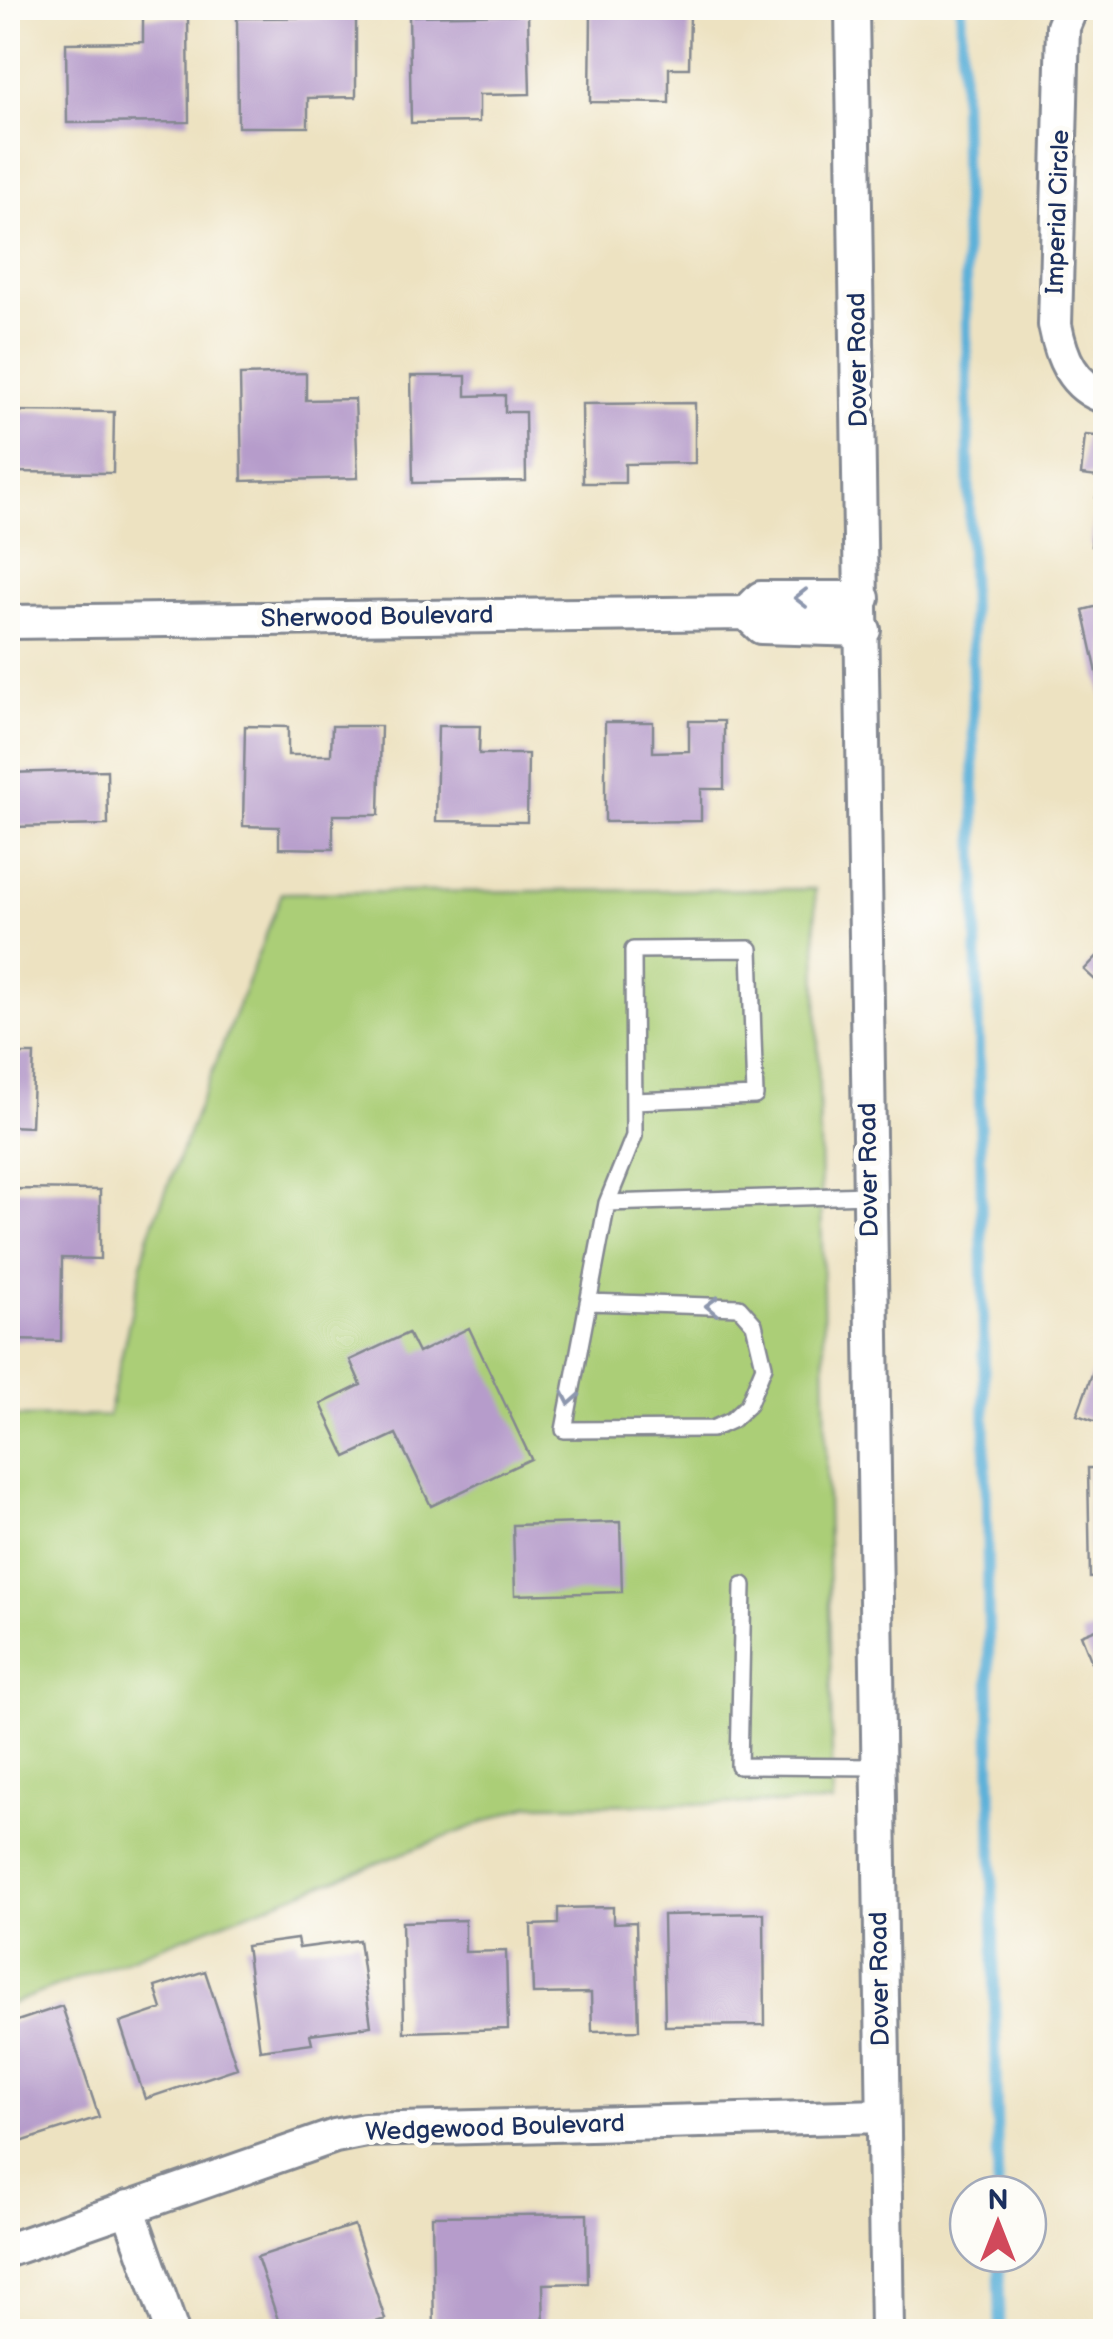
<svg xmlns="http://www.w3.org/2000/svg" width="1113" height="2339" font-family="'Balsamiq Sans',sans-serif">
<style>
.green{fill:#abce77;stroke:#637e6a;stroke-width:2.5}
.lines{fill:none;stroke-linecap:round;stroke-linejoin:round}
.stream{stroke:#5db1d9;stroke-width:11}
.building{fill:#b69ccb}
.lane-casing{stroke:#848890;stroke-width:20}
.street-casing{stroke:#848890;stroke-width:38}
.lane{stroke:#fff;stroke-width:15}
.street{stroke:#fff;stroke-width:32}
.oneway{stroke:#8d97ae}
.labels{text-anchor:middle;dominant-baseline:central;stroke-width:10;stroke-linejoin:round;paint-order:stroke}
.street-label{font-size:25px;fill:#1b2f5e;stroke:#fdfcf7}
</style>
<rect width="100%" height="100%" fill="#fdfcf7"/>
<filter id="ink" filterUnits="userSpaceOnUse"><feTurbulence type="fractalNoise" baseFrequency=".01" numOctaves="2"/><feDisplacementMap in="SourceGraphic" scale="20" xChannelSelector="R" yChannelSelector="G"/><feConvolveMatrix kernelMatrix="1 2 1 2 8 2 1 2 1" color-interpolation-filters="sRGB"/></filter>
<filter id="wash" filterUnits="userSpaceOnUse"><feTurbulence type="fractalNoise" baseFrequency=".0048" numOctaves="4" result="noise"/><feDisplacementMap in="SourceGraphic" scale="40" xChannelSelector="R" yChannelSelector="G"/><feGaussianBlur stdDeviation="2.25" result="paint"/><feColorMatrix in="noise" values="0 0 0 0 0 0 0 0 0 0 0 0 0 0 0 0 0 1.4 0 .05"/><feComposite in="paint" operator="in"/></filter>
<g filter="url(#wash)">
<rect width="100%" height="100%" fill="#ede2c1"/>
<path class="green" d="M815,889L833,1803L529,1805L8,2005V1417L108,1416L148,1237L282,893Z"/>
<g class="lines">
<path class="stream" d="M961,8L998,2194
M999,2254L1000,2332"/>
</g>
<g id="blocks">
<path class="building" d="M591,11L690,12L689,68H669V103L590,102Z
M528,14L530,94L479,95V122L411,123L409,16Z
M143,17H188L189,122L67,123L66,43L143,42Z
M356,17V97L308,98V127H238L237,18Z
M306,373V400L355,399L358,478L242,481L240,375Z
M411,376H466V396L505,395V412H525L526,481L413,483Z
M695,403V463L625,464V483H583L582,404Z
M8,411L114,412L113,473L8,472Z
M1085,435L1106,437V548L1091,546L1098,477L1081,475Z
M1106,604V704H1104L1083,610Z
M689,721H724V789H701V821L605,822V722H653V752L689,751Z
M245,726L288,727V755H331L332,726H381L379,815H333V849L279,848V827L243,826Z
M438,726H480L479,754H528L527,822L436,821Z
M107,770L108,825L8,827V773Z
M1106,947V990L1084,970Z
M8,1020H12L11,1054H34L31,1127L8,1126Z
M8,1189L100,1190V1259L62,1258L61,1341L8,1340Z
M469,1328L531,1459L431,1506L396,1434L346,1457L321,1404L361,1385L350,1360L408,1333L418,1353Z
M1105,1339H1106V1425L1077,1415Z
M1088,1468H1106V1577L1090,1578Z
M620,1522L622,1592L515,1595L513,1525Z
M1106,1625V1695H1105L1081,1635Z
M613,1907V1923L636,1922L639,2030L592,2031L591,1993L533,1994L531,1925L558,1924V1908Z
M764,1913L765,2025L665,2026L663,1915Z
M465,1920V1952L506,1951L508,2029L404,2032L402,1922Z
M297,1939L299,1948L359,1940L371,2026L310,2034L312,2043L260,2050L246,1946Z
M205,1971L237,2068L145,2099L120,2023L162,2009L155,1987Z
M62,2006L99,2117L8,2146V2024Z
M587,2214L588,2283L543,2284L544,2332H434L432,2216Z
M354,2225L385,2319L346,2332H282L257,2257Z"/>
</g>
</g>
<g filter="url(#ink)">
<use href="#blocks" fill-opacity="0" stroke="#848890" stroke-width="2.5"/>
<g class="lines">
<defs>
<path id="lane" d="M607,1203L634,1136L633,950L750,949L755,1096L634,1101
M588,1302L739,1307L754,1324L764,1366L748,1405L732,1420L712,1429L564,1430L607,1203L869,1195
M743,1585L739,1766L878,1767"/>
<path id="street" d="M852,8L887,2332
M1071,8L1063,27L1055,325C1061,356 1072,387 1106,397
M746,613L761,598H863
M8,622L746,613L761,627L864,630
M128,2207L172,2332
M8,2250L335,2136L365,2130L882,2116"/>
</defs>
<use href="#lane" class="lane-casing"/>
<use href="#street" class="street-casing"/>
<use href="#lane" class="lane"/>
<use href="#street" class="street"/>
</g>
<defs><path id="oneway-chevron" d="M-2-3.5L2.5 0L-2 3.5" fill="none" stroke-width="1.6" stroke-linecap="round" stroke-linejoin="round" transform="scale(2.5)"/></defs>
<g class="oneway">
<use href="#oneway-chevron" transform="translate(801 598) rotate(180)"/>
<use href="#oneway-chevron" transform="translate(712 1306) rotate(-178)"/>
<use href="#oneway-chevron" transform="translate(570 1398) rotate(101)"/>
</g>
</g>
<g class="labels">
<g class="street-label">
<text transform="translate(1058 212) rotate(-88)">Imperial Circle</text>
<text transform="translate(858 360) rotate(-91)">Dover Road</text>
<text transform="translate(377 617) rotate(-1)">Sherwood Boulevard</text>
<text transform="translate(869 1170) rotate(-91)">Dover Road</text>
<text transform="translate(880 1979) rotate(-91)">Dover Road</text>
<text transform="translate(495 2128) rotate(-2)">Wedgewood Boulevard</text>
</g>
</g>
<rect width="1113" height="2339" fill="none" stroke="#fdfcf7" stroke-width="40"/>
<g transform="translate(998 2224)"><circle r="48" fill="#fdfcf7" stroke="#a3aaba" stroke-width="2.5"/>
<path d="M0-8L18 38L0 25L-18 38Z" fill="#d1495b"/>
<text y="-15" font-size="28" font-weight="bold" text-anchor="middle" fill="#1b2f5e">N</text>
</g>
</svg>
